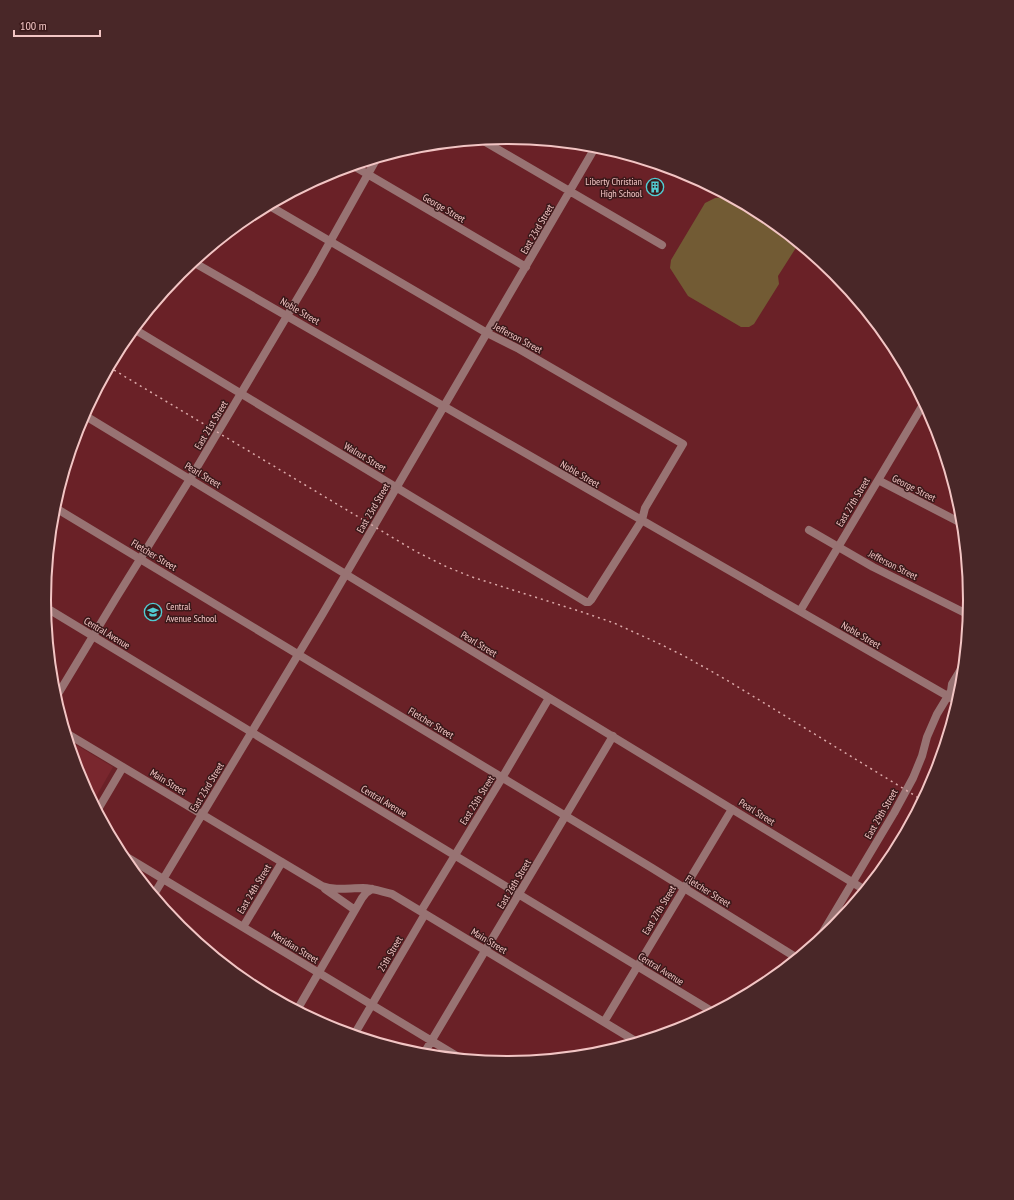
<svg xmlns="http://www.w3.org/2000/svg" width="1014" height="1200" font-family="'PT Sans Narrow',sans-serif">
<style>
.built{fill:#79272e}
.grass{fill:#725b34}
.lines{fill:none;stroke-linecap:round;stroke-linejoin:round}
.minor{stroke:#987373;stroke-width:8}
.rail{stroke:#dbaaaa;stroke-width:1.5;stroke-dasharray:2 4;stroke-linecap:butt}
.labels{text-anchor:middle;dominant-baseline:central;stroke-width:3;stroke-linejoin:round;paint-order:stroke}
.poi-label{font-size:10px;fill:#f2c5c4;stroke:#3a191a;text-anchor:end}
.street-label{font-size:10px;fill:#f2c5c4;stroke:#3a191a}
.rim{fill:none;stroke:#f2c5c4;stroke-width:2}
</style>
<rect width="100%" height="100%" fill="#6a2127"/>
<path class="built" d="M68,740L113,767L93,802L79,777Z"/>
<path class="grass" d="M723,197L785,232L799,243L778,276L779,284L754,324L749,327H741L688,296L670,268L671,260L705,203L715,198Z"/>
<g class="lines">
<path class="minor" d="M482,140L662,245
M352,165L526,267
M193,262L958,702
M134,329L586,602H589L591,600L642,520L645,508L683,444L519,349L487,333L268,205
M84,415L865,890
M878,480L963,524
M54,507L652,868L797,958
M809,530L873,567L969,615
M45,607L713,1012
M800,611L924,403
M951,691L952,684L964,664
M55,699L116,598L190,479L312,274L377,158
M66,733L322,886C336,891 348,888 363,888C373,888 383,892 392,894L637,1042
M97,811L123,767
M120,853L460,1058
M325,889L355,910
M153,896L322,615L596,146
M421,911L502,778L549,698
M243,927L282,862
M817,942L894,813L913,778L922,756L927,737L937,714L951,691L958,688L962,681
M297,1010L362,898L366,893L372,889
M604,1022L732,809
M354,1035L425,914
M423,1055L613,736"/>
<path class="rail" d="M109,367L415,551L447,567L472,577L582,612L614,623L660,644L686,657L725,679L922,800"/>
</g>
<defs>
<symbol id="building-ring" viewBox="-11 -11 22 22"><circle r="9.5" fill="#3a191a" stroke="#51ccd2" stroke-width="1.5"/><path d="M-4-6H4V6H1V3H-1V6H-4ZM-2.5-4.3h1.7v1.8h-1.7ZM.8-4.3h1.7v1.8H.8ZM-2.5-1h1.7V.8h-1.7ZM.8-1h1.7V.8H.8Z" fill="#51ccd2"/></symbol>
<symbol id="school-ring" viewBox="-11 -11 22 22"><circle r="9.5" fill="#3a191a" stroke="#51ccd2" stroke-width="1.5"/><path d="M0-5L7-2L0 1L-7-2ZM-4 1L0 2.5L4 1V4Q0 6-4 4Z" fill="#51ccd2"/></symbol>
</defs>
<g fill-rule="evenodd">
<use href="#building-ring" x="645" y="177" width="20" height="20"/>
<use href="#school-ring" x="143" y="602" width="20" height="20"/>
</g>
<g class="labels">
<g class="poi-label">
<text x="642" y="181">Liberty Christian<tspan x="642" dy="12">High School</tspan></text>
<text x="166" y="606" text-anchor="start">Central<tspan x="166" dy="12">Avenue School</tspan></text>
</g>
<g class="street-label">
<text transform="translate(444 208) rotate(30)">George Street</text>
<text transform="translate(537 229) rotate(-60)">East 23rd Street</text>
<text transform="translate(300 311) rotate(30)">Noble Street</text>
<text transform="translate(518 338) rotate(28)">Jefferson Street</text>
<text transform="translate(211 425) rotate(-59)">East 21st Street</text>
<text transform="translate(365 457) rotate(31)">Walnut Street</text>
<text transform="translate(580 474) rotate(30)">Noble Street</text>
<text transform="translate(203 475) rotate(31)">Pearl Street</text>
<text transform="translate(914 488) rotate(27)">George Street</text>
<text transform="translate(853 502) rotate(-59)">East 27th Street</text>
<text transform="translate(373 508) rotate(-60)">East 23rd Street</text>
<text transform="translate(154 555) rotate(31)">Fletcher Street</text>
<text transform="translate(893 565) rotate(27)">Jefferson Street</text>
<text transform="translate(107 633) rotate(31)">Central Avenue</text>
<text transform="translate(861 635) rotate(30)">Noble Street</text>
<text transform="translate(479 644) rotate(31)">Pearl Street</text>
<text transform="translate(431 723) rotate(31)">Fletcher Street</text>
<text transform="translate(168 782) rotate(31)">Main Street</text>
<text transform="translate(207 787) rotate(-59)">East 23rd Street</text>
<text transform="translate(477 800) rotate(-58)">East 25th Street</text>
<text transform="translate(384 801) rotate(31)">Central Avenue</text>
<text transform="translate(757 812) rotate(32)">Pearl Street</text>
<text transform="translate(881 814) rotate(-60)">East 29th Street</text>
<text transform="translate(514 884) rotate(-59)">East 26th Street</text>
<text transform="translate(254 889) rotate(-59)">East 24th Street</text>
<text transform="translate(708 891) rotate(32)">Fletcher Street</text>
<text transform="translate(659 910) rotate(-59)">East 27th Street</text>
<text transform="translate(489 941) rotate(31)">Main Street</text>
<text transform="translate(295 947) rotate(31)">Meridian Street</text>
<text transform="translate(390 954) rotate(-60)">25th Street</text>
<text transform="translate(661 969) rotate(32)">Central Avenue</text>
</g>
</g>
<path d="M0 0H1014V1200H0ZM51 600a456 456 0 1 1 912 0a456 456 0 1 1-912 0Z" fill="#492728" fill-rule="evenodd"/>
<path class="rim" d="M51 600a456 456 0 1 1 912 0a456 456 0 1 1-912 0Z"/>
<path d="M14 30v6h86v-6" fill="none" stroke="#f2c5c4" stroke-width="2"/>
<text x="20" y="30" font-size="12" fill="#f2c5c4" stroke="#3a191a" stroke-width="3" paint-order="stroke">100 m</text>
</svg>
